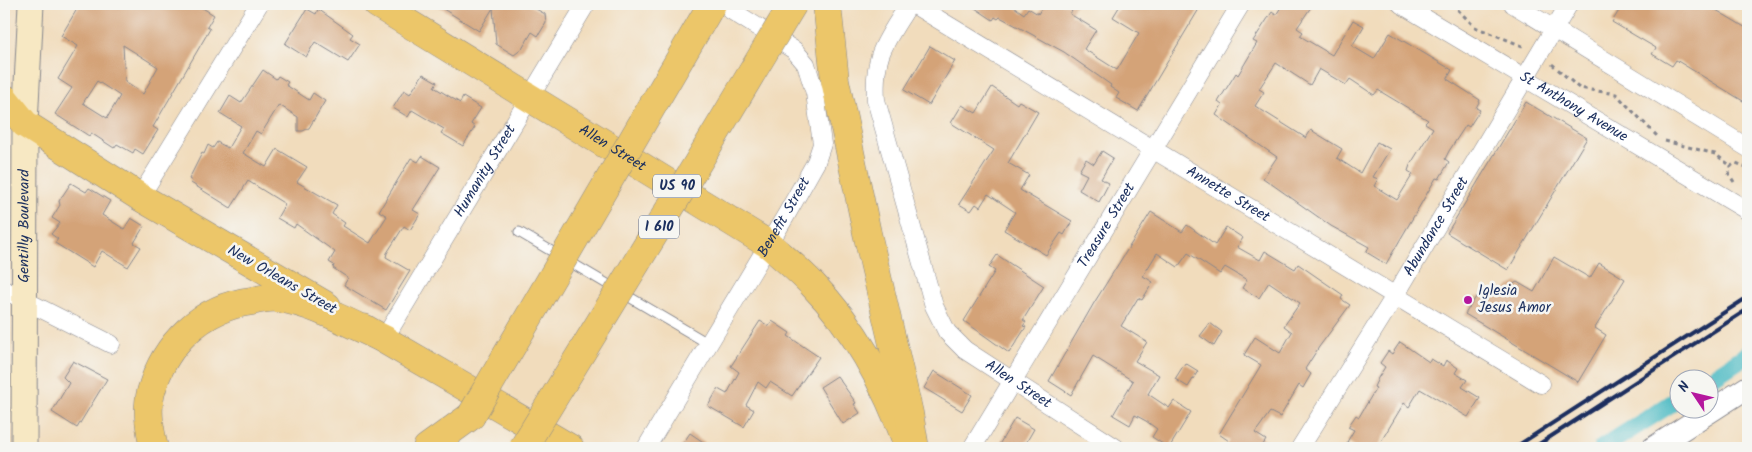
<svg xmlns="http://www.w3.org/2000/svg" width="1752" height="452" font-family="Kalam,sans-serif">
<style>
.lines{fill:none;stroke-linecap:round;stroke-linejoin:round}
.canal{stroke:#4bbac3;stroke-width:18}
.building{fill:#d4a378;fill-rule:evenodd}
.service-casing{stroke:#86868d;stroke-width:11}
.minor-casing{stroke:#86868d;stroke-width:19}
.tertiary-casing{stroke:#86868d;stroke-width:24}
.secondary-casing{stroke:#86868d;stroke-width:27}
.primary-casing{stroke:#86868d;stroke-width:29}
.motorway-casing{stroke:#86868d;stroke-width:29}
.path{stroke:#86868d;stroke-width:3;stroke-dasharray:4 4;stroke-linecap:butt}
.service{stroke:#fff;stroke-width:9}
.minor{stroke:#fff;stroke-width:18}
.tertiary{stroke:#fff;stroke-width:22}
.secondary{stroke:#f7e8c3;stroke-width:25}
.primary{stroke:#ecc669;stroke-width:28}
.motorway{stroke:#ecc669;stroke-width:28}
.rail{stroke:#1b2f5e;stroke-width:4}
.motorway-bridge-casing{stroke:#86868d;stroke-width:29;stroke-linecap:butt}
.motorway-bridge{stroke:#ecc669;stroke-width:28}
.poi-dot{fill:#b5179e;stroke:#f6f6f2;stroke-width:2}
.labels{text-anchor:middle;dominant-baseline:central;stroke-width:5;stroke-linejoin:round;paint-order:stroke}
.shield{fill:#f6f6f2;stroke:#5d6b8a;stroke-width:1}
.shield-label{font-size:14px;font-weight:bold;fill:#1b2f5e}
.street-label{font-size:15px;fill:#1b2f5e;stroke:#f6f6f2}
.poi-label{font-size:15px;fill:#1b2f5e;stroke:#f6f6f2;text-anchor:start}
</style>
<rect width="100%" height="100%" fill="#f6f6f2"/>
<filter id="ink" filterUnits="userSpaceOnUse"><feTurbulence type="fractalNoise" baseFrequency=".02" numOctaves="2"/><feDisplacementMap in="SourceGraphic" scale="10" xChannelSelector="R" yChannelSelector="G"/><feConvolveMatrix kernelMatrix="1 2 1 2 8 2 1 2 1" color-interpolation-filters="sRGB"/></filter>
<filter id="wash" filterUnits="userSpaceOnUse"><feTurbulence type="fractalNoise" baseFrequency=".0096" numOctaves="4" result="noise"/><feDisplacementMap in="SourceGraphic" scale="20" xChannelSelector="R" yChannelSelector="G"/><feGaussianBlur stdDeviation="1.12" result="paint"/><feColorMatrix in="noise" values="0 0 0 0 0 0 0 0 0 0 0 0 0 0 0 0 0 1.4 0 .05"/><feComposite in="paint" operator="in"/></filter>
<g filter="url(#wash)">
<rect width="100%" height="100%" fill="#f1dcbc"/>
<g class="lines">
<path class="canal" d="M1709,380L1748,354
M1602,448L1680,398"/>
</g>
<g id="blocks">
<path class="building" d="M80,4H196L214,15L207,27L210,29L153,127L158,130L143,154L135,149L133,153L117,144L114,148L91,133L89,136L55,114L72,88L58,79L78,46L61,36ZM123,45L158,67L143,94L125,82ZM97,81L120,96L107,118L83,103Z
M435,4H527L545,14L546,23L538,36L532,32L522,49L514,55L496,44L493,8L479,31Z
M969,4H1010L1024,14L1028,8L1038,14L1044,4H1076L1070,14L1096,30L1084,49L1117,70L1139,33L1113,17L1121,4H1202L1138,111L1116,98L1119,93L1110,87L1111,85L1064,52L1000,17L998,19L995,17L993,20Z
M1283,4H1313L1297,28L1303,32L1300,36L1332,55L1353,20L1364,26L1352,46L1374,59L1390,33L1452,70L1447,79L1480,100L1476,108L1480,110L1469,127L1466,125L1449,151L1445,159L1449,162L1439,179L1436,178L1386,264L1366,252L1369,247L1331,226L1263,178L1277,157L1216,115L1222,105L1218,102L1236,73L1238,75L1257,43L1253,41L1272,12L1276,15ZM1276,63L1310,85L1319,69L1346,85L1350,79L1374,95L1378,90L1428,120L1425,123L1433,128L1410,165L1408,171L1413,174L1397,200L1374,186L1378,179L1373,177L1390,149L1377,142L1360,173L1337,158L1342,149L1311,130L1306,138L1255,106L1264,92L1259,89Z
M1623,4H1706L1748,29V104L1676,60L1672,66L1652,54L1656,48L1612,22Z
M307,9L316,14L318,9L353,34L350,38L360,44L348,62L315,42L306,57L285,44Z
M930,46L955,61L929,105L904,90Z
M263,70L276,79L278,76L288,82L286,85L309,100L313,93L325,101L309,128L303,131H298V117L279,105L261,134L256,131L243,153L266,167L277,149L307,167L297,182L337,205L332,214L345,223L343,226L370,243L387,216L379,211L411,158L418,162L422,156L440,167L413,210L420,214L410,230L404,226L387,253L386,257L410,271L386,310L344,285L348,278L333,268L334,265L329,262L335,252L296,224L294,228L277,218L285,204L248,181L231,208L191,183L192,181L189,179L202,153L204,154L208,145L213,148L217,142L228,148L241,126L220,113L230,96L241,103Z
M423,74L437,82L434,87L460,103L463,97L481,108L471,124L475,127L463,146L441,133L444,129L412,110L408,117L393,108L404,90L410,94Z
M992,87L1017,104L1019,101L1038,112L1008,163L1029,175L1020,190L1072,221L1064,235L1061,233L1046,255L1004,230L1015,212L988,194L980,207L976,204L971,211L959,204L994,150L951,123L962,105L976,113Z
M1526,102L1587,138L1508,270L1447,233Z
M1102,151L1113,158L1101,179L1109,183L1099,202L1079,190L1087,175L1079,171L1086,159L1094,164Z
M71,183L86,192L89,188L110,201L102,215L124,229L131,218L144,226L134,243L141,247L128,267L102,251L93,267L55,243L58,239L51,234L60,223L52,218L60,205L59,201Z
M1151,212L1182,232L1187,225L1215,245L1226,227L1243,238L1237,247L1260,260L1265,251L1295,269L1298,264L1343,295L1341,299L1350,305L1319,347L1305,369L1311,374L1303,388L1299,385L1280,417L1270,412L1255,433L1266,440L1261,448H1224L1229,441L1219,434L1261,365L1244,355L1255,337L1280,353L1292,332L1284,326L1300,303L1269,282L1259,298L1242,288L1247,280L1225,267L1220,274L1188,253L1178,267L1157,253L1143,276L1153,282L1142,300L1138,298L1121,326L1147,342L1135,361L1159,375L1148,394L1169,408L1174,401L1191,412L1169,448L1152,437L1157,429L1146,421L1135,415L1130,425L1113,415L1133,381L1093,356L1071,395L1049,381L1094,303Z
M997,255L1044,286L1023,320L1026,322L1023,326L1026,327L1009,353L964,321L995,271L989,267Z
M1554,257L1590,278L1599,263L1625,279L1595,328L1606,335L1578,382L1465,314L1476,297L1499,292L1517,282L1534,292Z
M760,321L769,326L772,321L790,333L788,336L819,357L792,396L770,382L766,388L758,382L746,405L754,410L744,427L708,406L718,389L727,394L739,372L731,366Z
M1210,323L1222,332L1214,346L1200,336Z
M1400,342L1429,362L1431,359L1443,366L1446,360L1458,368L1455,373L1467,380L1462,387L1480,398L1468,417L1420,389L1409,407L1404,403L1377,448H1357L1347,442L1354,430L1348,427L1356,415L1359,417L1376,388L1374,387L1378,378L1385,367L1380,363L1388,351L1392,354Z
M73,361L107,379L77,428L52,412L69,383L63,377Z
M1185,363L1198,371L1188,387L1175,379Z
M934,371L972,395L962,411L924,388Z
M837,376L856,403L854,404L860,413L843,424L820,387Z
M1015,418L1034,429L1023,448H997Z
M690,433L712,448H680Z"/>
</g>
</g>
<g filter="url(#ink)">
<use href="#blocks" fill-opacity="0" stroke="#86868d" stroke-width="1"/>
<g class="lines">
<defs>
<path id="service" d="M519,232L709,344"/>
<g id="minor">
<path id="s1" d="M909,4C886,42 873,53 876,100L934,306L947,332L965,350L1116,448"/>
<path id="s2" d="M913,4L1541,384"/>
<path id="s3" d="M1401,4L1748,211"/>
<path d="M1513,4L1748,148"/>
<path d="M140,197L259,4"/>
<path d="M4,290L111,344"/>
<path id="s4" d="M384,339L586,4"/>
<path id="s5" d="M646,448L785,217L816,162L822,144L815,93L806,64L794,50L721,4"/>
<path id="s6" d="M972,448L1241,4"/>
<path id="s7" d="M1300,448L1395,296L1569,4"/>
</g>
<path id="tertiary" d="M1653,448L1748,387"/>
<g id="secondary">
<path id="s8" d="M24,448L25,124L31,4"/>
</g>
<g id="primary">
<path id="s9" d="M377,4L768,244C783,257 799,270 813,285C857,330 888,390 909,448"/>
<path d="M4,98L25,124L140,197L327,306"/>
<path d="M364,328L570,448"/>
</g>
<path id="motorway" d="M827,4L835,80L867,233L909,413L915,448
M154,448C150,430 146,410 151,392C164,344 202,307 252,301C260,299 270,297 278,298C316,304 350,324 384,339
M427,448L471,416"/>
</defs>
<use href="#service" class="service-casing"/>
<use href="#minor" class="minor-casing"/>
<use href="#tertiary" class="tertiary-casing"/>
<use href="#secondary" class="secondary-casing"/>
<use href="#primary" class="primary-casing"/>
<use href="#motorway" class="motorway-casing"/>
<path class="path" d="M1452,4L1475,27L1525,47
M1552,64L1579,88L1616,94L1658,137
M1665,141L1715,154L1731,166
M1734,182L1729,174L1731,166L1736,163L1748,168"/>
<use href="#service" class="service"/>
<use href="#minor" class="minor"/>
<use href="#tertiary" class="tertiary"/>
<use href="#secondary" class="secondary"/>
<use href="#primary" class="primary"/>
<use href="#motorway" class="motorway"/>
<path class="rail" d="M1514,448L1748,297
M1533,448L1748,309"/>
<defs>
<path id="motorway-bridge" d="M471,416L712,4
M523,448L697,164L793,4"/>
</defs>
<use href="#motorway-bridge" class="motorway-bridge-casing"/>
<use href="#motorway-bridge" class="motorway-bridge"/>
</g>
</g>
<circle class="poi-dot" cx="1468" cy="300" r="5"/>
<g class="labels">
<g class="shield">
<rect x="653" y="174.5" width="48" height="23" rx="4"/>
<rect x="639" y="215.5" width="40" height="23" rx="4"/>
</g>
<g class="shield-label">
<text x="677" y="186">US 90</text>
<text x="659" y="227">I 610</text>
</g>
<g class="street-label">
<text stroke="none"><textPath href="#s3" startOffset="201">St Anthony Avenue</textPath></text>
<text stroke="none"><textPath href="#s9" startOffset="276">Allen Street</textPath></text>
<text stroke="none"><textPath href="#s4" startOffset="196">Humanity Street</textPath></text>
<text stroke="none"><textPath href="#s2" startOffset="368">Annette Street</textPath></text>
<text stroke="none"><textPath href="#s5" startOffset="269">Benefit Street</textPath></text>
<text stroke="none"><textPath href="#s8" startOffset="222">Gentilly Boulevard</textPath></text>
<text stroke="none"><textPath href="#s6" startOffset="260">Treasure Street</textPath></text>
<text stroke="none"><textPath href="#s7" startOffset="260">Abundance Street</textPath></text>
<text transform="translate(282 280) rotate(30)">New Orleans Street</text>
<text stroke="none"><textPath href="#s1" startOffset="436">Allen Street</textPath></text>
</g>
<g class="poi-label">
<text x="1478" y="291">Iglesia<tspan x="1478" dy="17">Jesus Amor</tspan></text>
</g>
</g>
<rect width="1752" height="452" fill="none" stroke="#f6f6f2" stroke-width="20"/>
<g transform="translate(1694 394) rotate(305)"><circle r="24" fill="#f6f6f2" stroke="#9ea6b7"/>
<path d="M0-4L9 19L0 12L-9 19Z" fill="#b5179e"/>
<text y="-8" font-size="14" font-weight="bold" text-anchor="middle" fill="#1b2f5e">N</text>
</g>
</svg>
